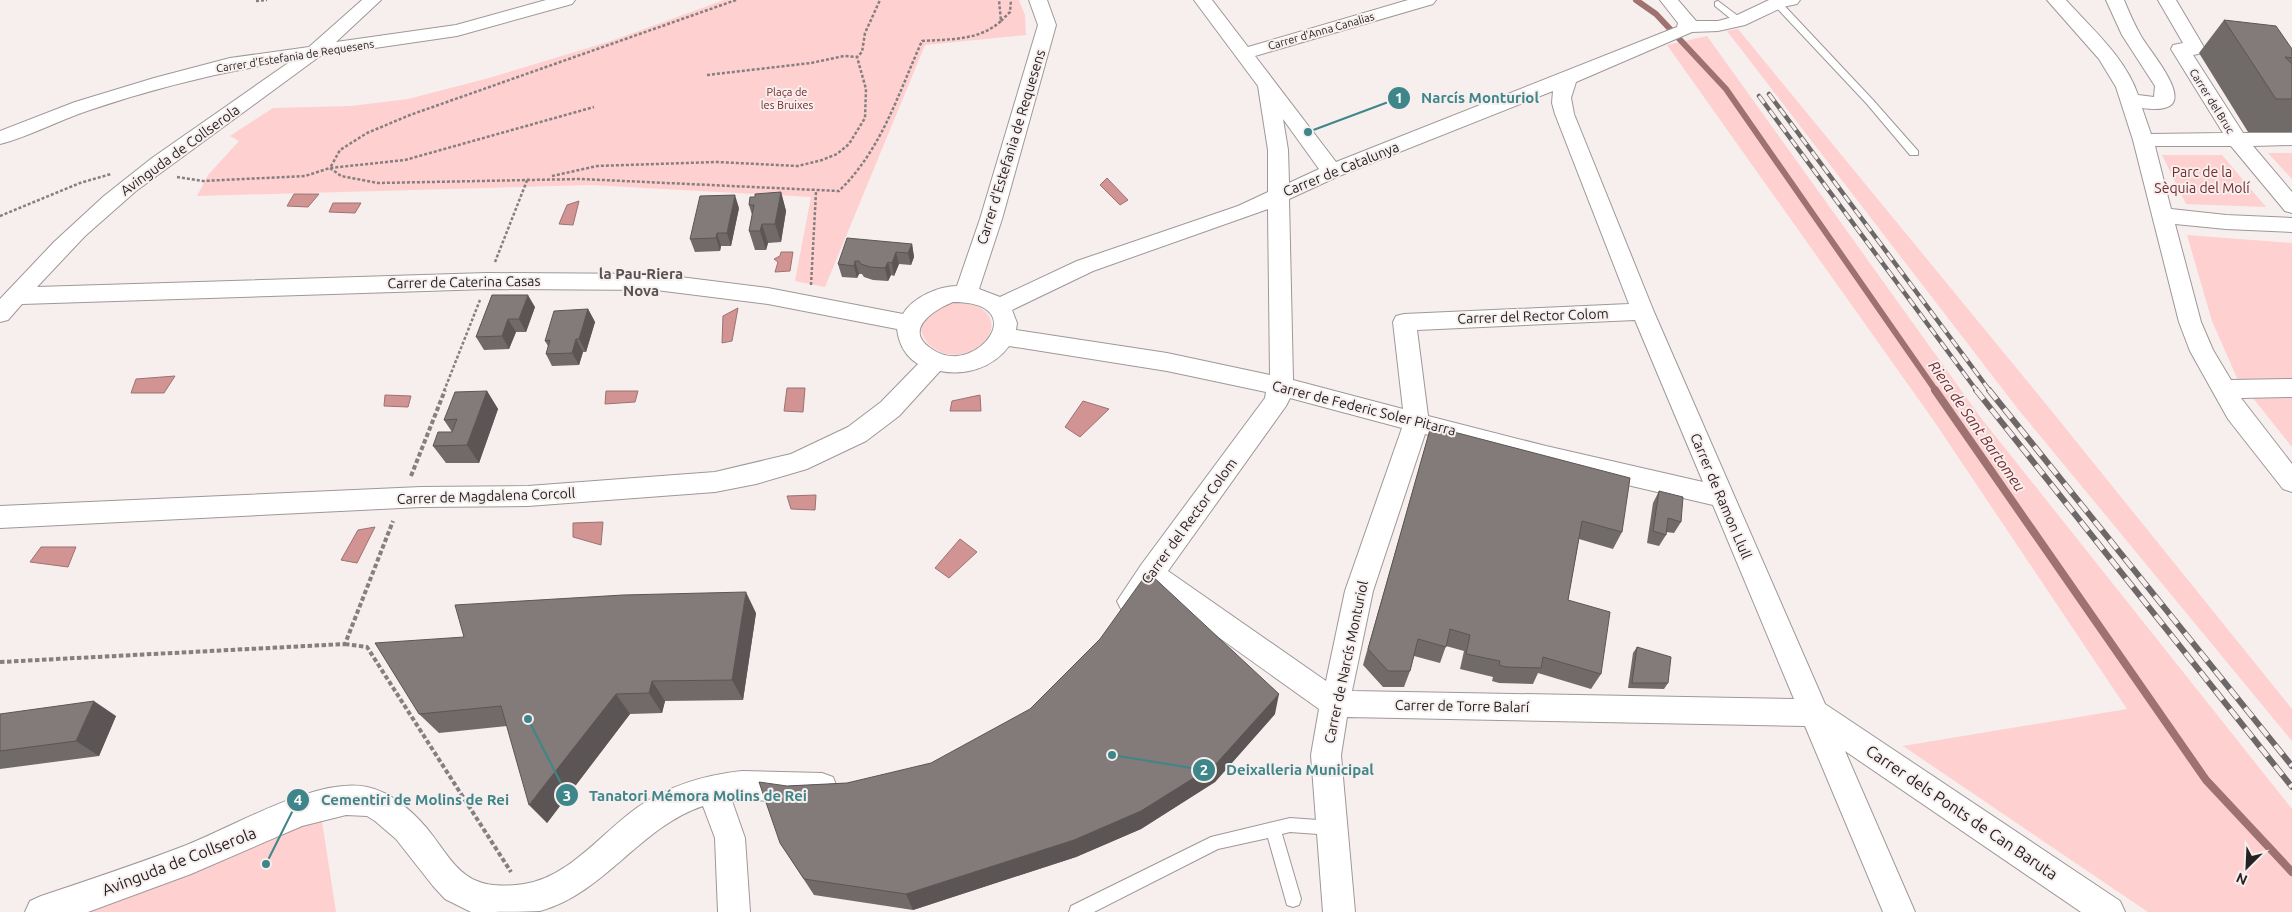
<svg xmlns="http://www.w3.org/2000/svg" width="2292" height="912" font-family="Ubuntu,sans-serif">
<style>
.green{fill:#fed0cf}
.water{fill:#d19493;stroke:#9d7271}
.lines{fill:none;stroke-linecap:round;stroke-linejoin:round}
.stream-far1{stroke:#9d7271;stroke-width:6}
.stream{stroke:#9d7271;stroke-width:8}
.lane-casing{stroke:#9f9898;stroke-width:2}
.street-casing{stroke:#9f9898;stroke-width:2}
.path-far1{stroke:#857f7f;stroke-width:2.5;stroke-dasharray:3 2;stroke-linecap:butt}
.path{stroke:#857f7f;stroke-width:4;stroke-dasharray:4.5 2.5;stroke-linecap:butt}
.lane{fill:#fff;fill-rule:evenodd}
.street{fill:#fff;fill-rule:evenodd}
.rail-far1-casing{stroke:#6d6868;stroke-width:4.5}
.rail-casing{stroke:#6d6868;stroke-width:6}
.rail-far1{stroke:#f7eeee;stroke-width:3;stroke-dasharray:9;stroke-linecap:butt}
.rail{stroke:#f7eeee;stroke-width:4.5;stroke-dasharray:12;stroke-linecap:butt}
.wall{fill:#706a69}
.shaded-wall{fill:#5b5655}
.building{fill:#827b7a;stroke:#5b5655}
.labels{text-anchor:middle;dominant-baseline:central;stroke-width:4;stroke-linejoin:round;paint-order:stroke}
.far-street-label{font-size:11px;fill:#252222;stroke:#f7eeee}
.far-park-label{font-size:11px;fill:#752b2f;stroke:#f7eeee}
.street-label{font-size:14px;fill:#252222;stroke:#f7eeee}
.park-label{font-size:14px;fill:#752b2f;stroke:#f7eeee}
.neighbourhood-label{font-size:15px;font-weight:bold;fill:#585151;stroke:#f7eeee}
.water-label{font-size:15px;font-style:italic;fill:#762c30;stroke:#f7eeee}
.near-street-label{font-size:16px;fill:#252222;stroke:#f7eeee}
.leader{fill:none;stroke:#3e868a;stroke-width:2}
.callout-dot{fill:#3e868a;stroke:#f7eeee;stroke-width:2}
.mark-label{font-size:15px;text-anchor:middle;font-weight:bold;fill:#fff}
.callout-label{font-size:15px;text-anchor:middle;font-weight:bold;fill:#3e868a;stroke:#f7eeee;stroke-width:4;stroke-linejoin:round;paint-order:stroke}
</style>
<rect width="100%" height="100%" fill="#f7eeee"/>
<path class="green" d="M724,0H1019L1025,15L1026,35L925,45L825,287L795,281L811,197L591,185L197,196L208,175L239,141L230,136L273,108L351,106L408,99L489,78L611,41Z
M1738,29L2050,409L2292,709V741L2018,409L1727,31Z
M1707,36L1981,418L2292,809V912H2148L1903,746L2127,709L1934,421L1667,45Z
M2269,153H2292V179L2268,153Z
M2162,155H2222L2266,207L2186,204Z
M2187,235L2292,243V447L2237,378L2212,321Z
M955,303C968,303 987,306 991,321C993,329 989,337 984,342C943,382 883,316 955,303Z
M321,815L336,912H88Z"/>
<path class="water" d="M1107,178L1128,200L1120,205L1100,185Z
M294,194H319L308,207L287,206Z
M579,201L573,225L559,224L567,205Z
M333,203H361L355,213L329,212Z
M781,252H793L790,271L775,272L778,262L774,259L780,256Z
M738,308L732,341L722,343L723,316Z
M175,376L164,393H131L136,379Z
M787,388H805L803,412L784,411Z
M606,391H638L635,402L605,404Z
M385,395L411,396L408,407L384,406Z
M980,395L981,411H950L952,401Z
M1083,401L1109,409L1080,437L1065,427Z
M816,495L815,510L791,509L787,496Z
M603,522L601,545L573,537V523Z
M375,527L357,563L341,560L358,530Z
M960,539L977,552L949,578L935,568Z
M41,547H76L68,567L30,562Z"/>
<g class="lines">
<path class="stream-far1" d="M1636,0L1656,14L1726,89L1936,391"/>
<path class="stream" d="M1935,390L2206,780L2292,872"/>
<defs>
<path id="lane" d="M1777,0L1780,1L1873,100L1918,151V155H1910L1867,104L1774,5L1773,3Z
M1718,1L1742,19V23H1736L1715,6V2Z
M1290,818L1332,821L1337,823L1340,828L1337,833L1332,835L1290,832L1282,834L1301,899L1299,905L1293,907L1287,905L1268,838L1218,849L1094,912H1069L1071,906L1211,837Z"/>
<path id="street" d="M362,0H381L336,42L456,25L546,0H575L572,4L457,36L320,56L136,191L85,236L37,287L487,273L656,274L768,288L903,314C913,297 939,286 957,286L980,219L1038,25L1029,0H1047L1056,25L1002,219L979,289L1000,297L1077,261L1238,206L1268,192V150L1258,86L1194,0H1212L1248,47L1408,0H1436L1433,4L1255,56L1336,162L1677,27L1678,23L1660,0H1678L1696,21H1718L1733,17L1769,0H1800L1797,4L1783,7L1745,25L1718,31L1692,32L1576,82L1571,98L1574,114L1654,312L1825,704L2120,901L2125,912H2081L1845,751L1915,912H1883L1805,726L1347,717L1341,755L1355,912H1323L1311,755L1319,709L1154,591C1144,604 1139,616 1121,609L1117,601L1141,565L1265,398L1266,392L1167,371L1009,346C993,368 965,376 940,371L899,416L866,441L807,469L756,484L715,492L528,506L421,507L0,528V506L421,487L528,486L715,472L791,454L848,427L881,402L918,364C905,356 899,344 897,329L768,304L656,290L487,289L22,304L8,320L0,322V299L54,242L104,196L152,158L291,61C222,71 155,88 90,110C59,120 31,136 0,144V131L75,102L154,78L230,58L309,47ZM1553,91L1552,103L1555,114L1629,304L1404,314L1396,316L1393,322L1403,409L1293,380L1289,199L1339,176ZM1283,119L1319,169L1289,183L1288,150ZM1268,209L1270,375L1167,353L1016,330L1017,323L1012,310L1093,271ZM953,302C1034,302 977,376 935,351C901,332 931,311 953,302ZM1635,320L1703,482L1546,446L1428,416L1417,330ZM1290,398L1402,428L1345,591L1326,681L1168,571L1286,406ZM1425,434L1546,466L1713,505L1794,699L1352,691L1373,591Z
M2047,0H2066C2091,28 2126,58 2138,95L2154,97L2155,86L2122,35L2106,0H2124C2129,12 2134,24 2141,36C2154,58 2209,118 2142,108L2151,134L2223,133L2171,49L2173,45L2183,43L2158,0H2176L2205,49L2203,53L2193,55L2243,133H2292V145L2253,146L2292,192V213L2285,211L2231,146H2155L2171,209L2226,215L2292,218V232L2226,229L2175,224L2201,322L2213,350L2231,380L2292,379V397L2241,398L2292,464V492L2283,489L2228,419L2190,351L2179,322L2133,140L2116,87L2099,59Z
M742,771L822,773L833,777L837,787L833,797C810,806 760,798 732,801L745,838L750,912H718L715,838L703,806C640,827 605,893 540,911C522,912 491,912 471,912L445,899L433,886L396,839L375,821L367,816L346,815L302,826L191,874L88,912H25L30,901L41,896C89,880 137,864 184,846C231,828 317,776 367,787C393,792 418,816 433,836C445,852 458,874 477,881C491,887 510,886 524,884C570,877 602,832 638,807C670,785 705,775 742,771Z"/>
</defs>
<use href="#lane" class="lane-casing"/>
<use href="#street" class="street-casing"/>
<path class="path-far1" d="M736,0L410,115L367,133L340,150L330,168L341,176L378,183L581,179L839,191C882,149 898,94 922,41C950,39 979,41 1001,21L999,0
M256,1L267,0
M1001,21L1010,12L1011,0
M707,75L811,63L844,56L857,57
M552,176L597,166L717,162L798,166L822,160L837,154L849,144L865,118L866,89L857,57L862,52L865,33L880,0
M177,177L203,181L305,176L330,168L405,160L594,107
M0,216L80,183L111,174
M495,262L528,178
M811,285L816,192
M444,391L480,300"/>
<path class="path" d="M411,476L445,390
M345,644L367,647L511,872
M0,662L345,644L393,521"/>
<use href="#lane" class="lane"/>
<use href="#street" class="street"/>
<defs>
<path id="rail-far1" d="M1769,94L1990,391
M1759,96L1977,391"/>
<path id="rail" d="M1976,390L2292,787
M1989,390L2292,766"/>
</defs>
<use href="#rail-far1" class="rail-far1-casing"/>
<use href="#rail" class="rail-casing"/>
<use href="#rail-far1" class="rail-far1"/>
<use href="#rail" class="rail"/>
</g>
<path class="wall" d="M2224,20L2292,49V132H2248L2199,53Z
M781,192L786,211L781,242L768,243L766,250H755L749,231L752,215L749,205L755,197Z
M739,208L731,246H721L720,251L695,252L690,239Z
M912,244L914,257L911,265L899,264L894,276L891,275L888,281L873,280L864,277L862,274H859L857,278L842,277L838,264Z
M492,295L535,307L526,332H516L509,349L484,350L476,337Z
M588,309L595,322L586,352H583L579,365L552,366L546,354L548,346L545,341Z
M487,391L498,409L479,463H446L433,446L452,432L444,420Z
M1431,426L1622,532L1613,549L1579,539L1568,600L1601,674L1591,689L1538,673L1533,684L1499,683L1492,681L1493,677L1460,669L1464,651L1446,646L1440,663L1414,656L1410,671L1404,687H1383L1363,665Z
M1659,491L1681,522L1674,533L1666,532V535L1659,546L1647,543L1653,503Z
M756,613L743,700L665,701L662,713L630,714L547,823L507,726L439,733L419,714L464,637Z
M1637,647L1668,683L1664,689L1628,688L1633,653Z
M0,714L116,716L99,756L0,769Z
M1275,714L1215,782L1141,829L1076,857L913,910L814,895L780,843L787,786L847,783Z"/>
<path class="shaded-wall" d="M781,192L786,211L781,242L775,224Z
M735,195L739,208L731,246L727,233Z
M762,224L768,243L766,250L760,231Z
M717,233L721,246L720,251L716,238Z
M912,244L914,257L911,265L908,253Z
M896,252L899,264L894,276L892,263Z
M855,261L859,274L857,278L854,266Z
M888,262L891,275L888,281L885,268Z
M528,295L535,307L526,332L519,319Z
M588,309L595,322L586,352L579,339Z
M508,319L516,332L509,349L502,336Z
M576,339L583,352L579,365L572,353Z
M487,391L498,409L479,463L467,445Z
M746,592L756,613L743,700L732,680Z
M652,681L665,701L662,713L649,693Z
M616,694L630,714L547,823L529,805Z
M1279,694L1275,714L1215,782L1141,829L1076,857L913,910L906,894Z
M94,701L116,716L99,756L76,741Z"/>
<path class="building" d="M2224,20L2276,26L2292,49V58L2285,57L2292,64V99H2276Z
M781,192L775,224H762L760,231H749L754,205H749L750,197H755V194Z
M735,195L727,233H717L716,238L690,239L700,196Z
M847,238L912,244L908,253L896,252L892,263L888,262L885,268L870,267L861,264L859,261H855L854,266L838,264Z
M492,295H528L519,319H508L502,336L476,337Z
M588,309L579,339H576L572,353L546,354L550,340L545,341L554,311Z
M487,391L467,445L433,446L438,432H452L457,419L444,420L455,392Z
M1431,426L1630,478L1622,532L1582,521L1568,600L1610,612L1601,674L1543,657L1541,668L1506,667L1499,665L1500,661L1466,654L1470,635L1450,629L1446,647L1418,639L1410,671H1388L1368,649Z
M1659,491L1683,497L1681,522L1668,518L1666,535L1653,531Z
M1148,572L1279,694L1216,764L1141,811L1074,840L906,894L804,879L780,843L759,782L787,786L847,783L931,763L1030,709L1100,639Z
M746,592L732,680L652,681L649,693L616,694L529,805L501,706L419,714L375,643L464,637L455,605L623,595Z
M1637,647L1671,657L1668,683H1632Z
M94,701L76,741L0,751V714Z"/>
<g class="labels">
<g class="far-street-label">
<text transform="translate(1321 31) rotate(-16)">Carrer d'Anna Canalias</text>
<text transform="translate(295 56) rotate(-9)">Carrer d'Estefania de Requesens</text>
<text transform="translate(2212 101) rotate(58)">Carrer del Bruc</text>
</g>
<g class="far-park-label">
<text x="787" y="92">Plaça de<tspan x="787" dy="13">les Bruixes</tspan></text>
</g>
<g class="street-label">
<text transform="translate(1011 147) rotate(-73)">Carrer d'Estefania de Requesens</text>
<text transform="translate(180 150) rotate(-36)">Avinguda de Collserola</text>
<text transform="translate(1341 169) rotate(-22)">Carrer de Catalunya</text>
<text transform="translate(464 282) rotate(-1)">Carrer de Caterina Casas</text>
<text transform="translate(1533 316) rotate(-2)">Carrer del Rector Colom</text>
<text transform="translate(1364 408) rotate(14)">Carrer de Federic Soler Pitarra</text>
<text transform="translate(486 496) rotate(-2)">Carrer de Magdalena Corcoll</text>
<text transform="translate(1721 496) rotate(67)">Carrer de Ramon Llull</text>
<text transform="translate(1189 521) rotate(-54)">Carrer del Rector Colom</text>
<text transform="translate(1346 662) rotate(-78)">Carrer de Narcís Monturiol</text>
<text transform="translate(1462 706) rotate(1)">Carrer de Torre Balarí</text>
</g>
<g class="park-label">
<text x="2202" y="172">Parc de la<tspan x="2202" dy="16">Sèquia del Molí</tspan></text>
</g>
<g class="neighbourhood-label">
<text x="641" y="273">la Pau-Riera<tspan x="641" dy="17">Nova</tspan></text>
</g>
<g class="water-label">
<text transform="translate(1977 426) rotate(55)">Riera de Sant Bartomeu</text>
</g>
<g class="near-street-label">
<text transform="translate(1962 812) rotate(34)">Carrer dels Ponts de Can Baruta</text>
<text transform="translate(179 861) rotate(-21)">Avinguda de Collserola</text>
</g>
</g>
<path class="leader" d="M1308 132L1399 98M1112 755L1204 770M528 719L567 795M266 864L298 800"/>
<g class="callout-dot">
<circle cx="1308" cy="132" r="5"/>
<circle cx="1112" cy="755" r="5"/>
<circle cx="528" cy="719" r="5"/>
<circle cx="266" cy="864" r="5"/>
<circle cx="1399" cy="98" r="12"/>
<circle cx="1204" cy="770" r="12"/>
<circle cx="567" cy="795" r="12"/>
<circle cx="298" cy="800" r="12"/>
</g>
<g class="mark-label">
<text x="1399" y="103">1</text>
<text x="1204" y="775">2</text>
<text x="567" y="801">3</text>
<text x="298" y="805">4</text>
</g>
<g class="callout-label">
<text x="1480" y="103">Narcís Monturiol</text>
<text x="1300" y="775">Deixalleria Municipal</text>
<text x="698" y="801">Tanatori Mémora Molins de Rei</text>
<text x="415" y="805">Cementiri de Molins de Rei</text>
</g>
<g transform="translate(2247 867) rotate(204)" stroke="#f7eeee" stroke-width="4" paint-order="stroke">
<path d="M0-4L9 19L0 12L-9 19Z" fill="#252222"/>
<text y="-8" font-size="14" font-weight="bold" text-anchor="middle" fill="#252222">N</text>
</g>
</svg>
